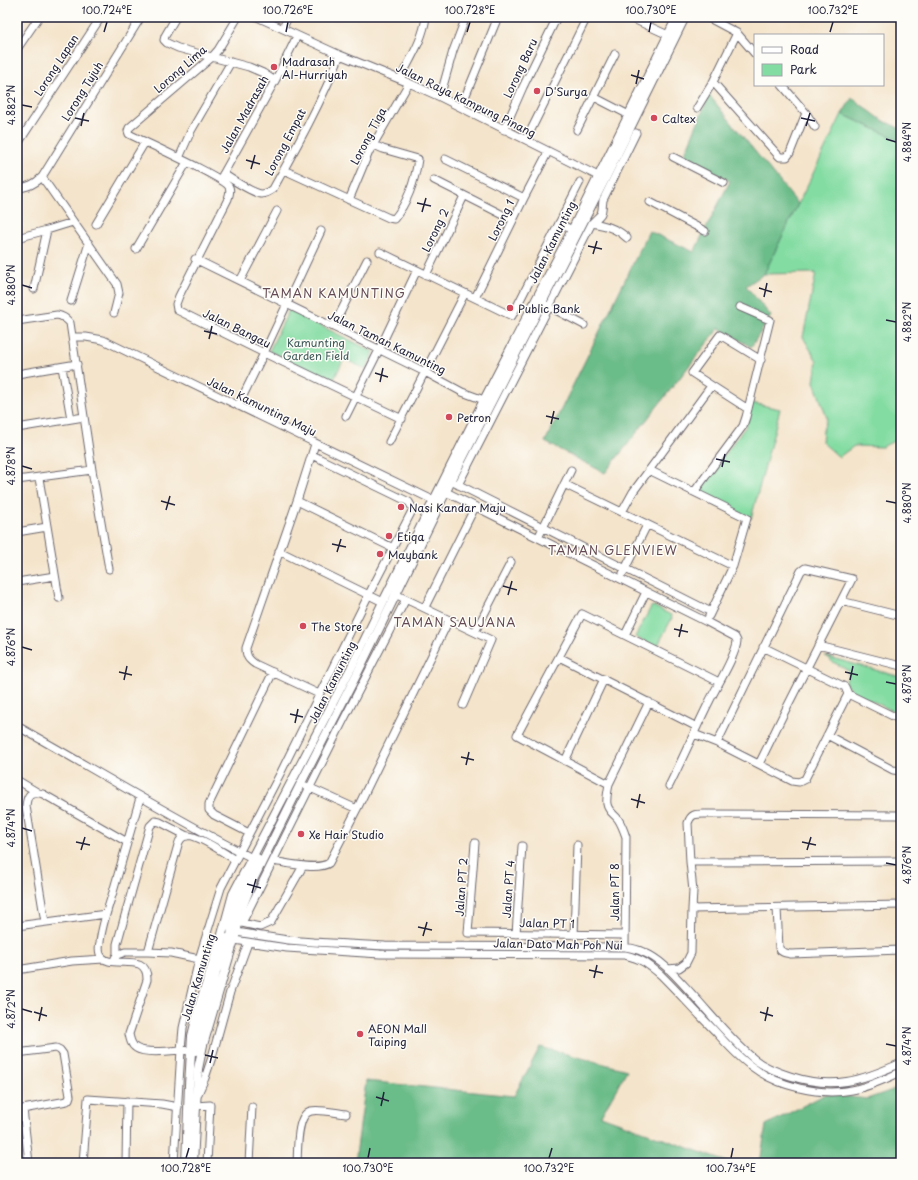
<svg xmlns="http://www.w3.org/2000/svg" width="918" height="1180" font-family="'Playpen Sans',sans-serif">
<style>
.green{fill:#83dca2;stroke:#527f6e}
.forest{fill:#6abc88;stroke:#466f62}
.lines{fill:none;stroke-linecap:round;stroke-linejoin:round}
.minor-casing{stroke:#6c666d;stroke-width:9}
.major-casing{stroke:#6c666d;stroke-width:10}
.minor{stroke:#fff;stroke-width:7}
.major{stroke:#fff;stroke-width:8}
.ticks{fill:none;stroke:#22223b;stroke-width:1.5}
.poi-dot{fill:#d1495b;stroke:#fdfcf7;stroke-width:1.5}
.labels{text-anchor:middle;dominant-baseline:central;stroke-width:3;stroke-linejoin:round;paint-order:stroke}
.poi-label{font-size:11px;fill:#22223b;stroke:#fdfcf7;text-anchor:start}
.street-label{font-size:11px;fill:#22223b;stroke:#fdfcf7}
.park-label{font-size:11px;fill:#3f5a5a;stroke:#fdfcf7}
.neighbourhood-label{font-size:12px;letter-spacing:1px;fill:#634a54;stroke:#fdfcf7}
.neatline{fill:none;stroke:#22223b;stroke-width:1.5}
.ticks-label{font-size:10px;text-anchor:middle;fill:#22223b}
</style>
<rect width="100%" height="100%" fill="#fdfcf7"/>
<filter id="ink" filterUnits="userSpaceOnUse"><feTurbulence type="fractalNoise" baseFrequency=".025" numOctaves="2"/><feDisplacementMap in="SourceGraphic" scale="8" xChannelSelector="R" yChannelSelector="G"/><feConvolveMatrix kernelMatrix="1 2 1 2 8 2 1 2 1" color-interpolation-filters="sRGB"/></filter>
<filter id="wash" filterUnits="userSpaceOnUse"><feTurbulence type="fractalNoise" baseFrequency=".012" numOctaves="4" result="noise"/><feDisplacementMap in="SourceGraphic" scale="16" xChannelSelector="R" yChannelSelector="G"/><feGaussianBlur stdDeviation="0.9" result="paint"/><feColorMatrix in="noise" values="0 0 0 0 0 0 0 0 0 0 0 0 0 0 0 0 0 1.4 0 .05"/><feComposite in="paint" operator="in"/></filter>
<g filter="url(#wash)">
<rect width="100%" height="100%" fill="#f4e4cb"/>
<path class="green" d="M842,114L901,141V440L894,441L882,447L854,446L839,457L822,442L823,430L827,418L814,382L817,361L803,337L816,273L764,274Z
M289,310L374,352L366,369L344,359L333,381L269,351Z
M752,403L780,409L751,519L703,494L702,485L746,426Z
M653,606L671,615L672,618L657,647L635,637L651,607Z
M825,656L901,677V715L852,691L845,684L849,671L833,662Z"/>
<path class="forest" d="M709,95L798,204L764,274L746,286L771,316L751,347L719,328L605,473L545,442L649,231L694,252L730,181L683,158Z
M852,98L882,120L901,129V141L842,114Z
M540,1047L627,1070L601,1116L730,1163H355L366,1081L514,1096Z
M901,1087V1163H760L766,1125L826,1094L867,1099Z"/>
</g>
<g filter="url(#ink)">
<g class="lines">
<defs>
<path id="minor" d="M176,17L165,36L164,40L167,43L178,48L249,67L263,73L275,81
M238,17L218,50L211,58L129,128L128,131L129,134C144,142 225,178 229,187C231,191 229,195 228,199L179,296L176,304L177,310L264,353L402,419
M257,17L340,55L409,83L440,97L598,176
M629,17L668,35
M707,17L737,33L755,54
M283,28L288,17
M17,49L39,17
M400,79C410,59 423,40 426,17
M713,82L777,154L780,157H787L790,153L806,113
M782,85L806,113L815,127
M440,97L453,51L466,17
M594,97L629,115
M461,107L498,17
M697,108L713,82L737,33
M504,130L523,87L557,17
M577,130L615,54
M526,140L587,17
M17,145L101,17
M673,157L724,183
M179,158L191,131L231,62
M445,159L524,198
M284,170L389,218L394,219C408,202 415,181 418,159L383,149L374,145
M223,174C232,179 252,193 261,194C266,194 269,192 273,189C297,146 322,101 340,55
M42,177L117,284L119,293L114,313
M221,178L276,79L297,36
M434,180L513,220
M17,189C29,186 34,185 42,177L141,17
M349,200L369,152L409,83
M650,202L705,231
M559,223L572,230
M592,223C605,225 618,229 627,238
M96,224L145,142
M17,238L47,230L73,222
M136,249L187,162
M380,252L512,316L580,182
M195,259L425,372L462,392L484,400
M426,275L464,196
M240,281L277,211
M34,289L47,230
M475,298L524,198L548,152
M71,301L89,243
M546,305L584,325
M17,321L57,315C63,316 66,318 70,323L92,470L109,569
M333,327L367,260
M73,337H86L103,340L439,503
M62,367L71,419
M17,374L77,364
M238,406L264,353L321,231
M748,409L692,373L720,335L761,360
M346,416L379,350L417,270
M17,428L84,417
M389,442L465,293
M315,444L297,501L246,648C246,656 248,659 255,664L319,694
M649,470L747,518L733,566L709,616
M39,478L59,598
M17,480L92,470
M455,483L711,612
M564,484L733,566
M458,485L592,223C604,211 601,216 603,200L636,133
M442,490L707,622L735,637L737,641C736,656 716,687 709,702C695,730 683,758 669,786
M694,492L743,426L746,417L770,320L740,307
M297,501L393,548
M622,512L633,492L711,386
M17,532L47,527
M538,538L571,470
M279,551L383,602
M623,573L647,525
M17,582L55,576
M395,594L491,640L463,705
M841,601L901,616
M425,607L475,507
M475,632L511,562
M625,635L646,592
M818,645L901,666
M763,647L845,687L848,694L901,720
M559,657L697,727
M649,702L609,784L517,735L582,614L719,682
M17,726C95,770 172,817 252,858
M694,734L717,743L792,781L799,782L805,779L848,694
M827,735L893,770L901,771
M717,743L801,571L805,568L852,579L784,713L759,764
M565,761L604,679
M17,780L37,792
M609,784C608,791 606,797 607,804C608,811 614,814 618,819C622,825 624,831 626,837L625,947
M306,786L357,809
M140,798C131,829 122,860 113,892C108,908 102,925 100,942C99,946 99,951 100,954C108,973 148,948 147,980L129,1034C130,1039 131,1045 136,1048C145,1054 170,1051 181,1050L174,1163
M249,833L214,815L209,810V804L273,672
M475,843L468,933L625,935
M273,861C286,863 318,871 329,863L357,809L449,620
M690,862L901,861
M303,866L271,922L260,927L242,923L342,723L406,599
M777,908L779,948C781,953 786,953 791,954L901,950
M692,909L901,905
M45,922L26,806C27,795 30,790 43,794L127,842
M17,926L106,914
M236,932L288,940L313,942L385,946L625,947C631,948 637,949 643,952C663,960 678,979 693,995C713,1017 732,1041 754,1059C764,1067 778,1072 790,1076C833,1090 861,1081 901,1063
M516,934L522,846
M574,935L577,845
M234,940L287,948L380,954L625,955C642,959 648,964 661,975C679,993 696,1012 714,1030C726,1043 737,1056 751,1066C778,1087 820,1096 852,1090C869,1087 885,1079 901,1072
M148,952L178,845C179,841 181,837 186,836C195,833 226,854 235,860
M117,955V944L150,826L155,821L160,822L187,836
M115,958L117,955L125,952H148L171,953L199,959
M668,969L679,968L686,963L691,953L692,909L693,891L690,862L688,823C691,814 695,814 704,814L901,815
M17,970L72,961L104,959
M190,1051L181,1050L183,1028L199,959L221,888L281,772L369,594L413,509L409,502L312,455
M17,1053L56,1048L60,1050L63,1054L70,1096L69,1099L67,1101L17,1110
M197,1096L205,1078L212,1057L230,992L248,943
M195,1106L210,1105L207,1163
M23,1109L29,1163
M83,1163L88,1099L162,1104L178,1107
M126,1163L127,1101
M249,1163L252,1107
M297,1163C298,1151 296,1114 311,1111C320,1109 336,1113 346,1114"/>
<path id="major" d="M232,936C227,913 248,880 257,858
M195,1051L216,972L227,939L236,932
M186,1163L189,1085L192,1036L200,1003L221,938L233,894L351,668L383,602L484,400L572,230L677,17
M193,1163L198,1069L203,1045L234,940L243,905L253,880L301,783L358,672L451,481L605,179L685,17"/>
</defs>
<use href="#minor" class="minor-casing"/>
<use href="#major" class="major-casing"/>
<use href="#minor" class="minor"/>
<use href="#major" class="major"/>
</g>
</g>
<path class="ticks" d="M104,32L107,22M286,32L288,22M467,32L470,22M649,32L651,22M830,32L833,22M631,75L644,79M636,84L639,70M22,105L32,107M75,118L89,121M801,118L815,121M81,126L84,113M806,126L810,113M886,139L896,142M246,160L260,164M251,169L255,155M417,203L431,206M422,212L426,198M588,246L602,249M593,254L597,241M22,285L32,288M759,288L772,292M764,297L767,283M886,320L896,322M204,331L217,334M209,339L212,326M375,373L388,377M380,382L383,368M546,416L559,419M551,424L554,411M716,459L730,462M22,466L32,469M722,467L725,454M161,501L175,505M886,501L896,503M166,510L170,496M332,544L346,547M337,552L341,539M503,586L517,590M508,595L512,581M674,629L688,632M679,637L682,624M22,647L32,650M119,672L132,675M845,672L858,675M124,680L127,666M850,680L853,666M886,682L896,684M290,714L303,717M295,723L298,709M461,757L474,760M466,765L469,752M631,799L645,803M637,808L640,794M22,828L32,831M76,842L90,845M802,842L816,845M81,850L85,837M807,850L811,837M886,863L896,865M247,884L261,888M252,893L256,879M418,927L432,930M423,936L427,922M589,970L603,973M594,978L597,965M22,1009L32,1012M34,1012L47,1016M760,1012L773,1016M39,1021L42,1007M765,1021L768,1007M886,1044L896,1046M205,1055L218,1058M210,1063L213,1050M376,1097L389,1101M381,1106L384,1092M186,1158L189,1148M368,1158L370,1148M549,1158L552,1148M731,1158L733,1148"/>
<g class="poi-dot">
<circle cx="274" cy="67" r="4"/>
<circle cx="537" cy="91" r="4"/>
<circle cx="654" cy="118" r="4"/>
<circle cx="510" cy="308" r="4"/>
<circle cx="449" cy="417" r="4"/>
<circle cx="401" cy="507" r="4"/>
<circle cx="389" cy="536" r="4"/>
<circle cx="380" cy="554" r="4"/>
<circle cx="303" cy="626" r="4"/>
<circle cx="301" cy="834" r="4"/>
<circle cx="360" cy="1034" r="4"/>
</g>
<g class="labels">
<g class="poi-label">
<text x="282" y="61">Madrasah<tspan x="282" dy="13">Al-Hurriyah</tspan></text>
<text x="545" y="91">D'Surya</text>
<text x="662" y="118">Caltex</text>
<text x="518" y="308">Public Bank</text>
<text x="457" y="417">Petron</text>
<text x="409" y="507">Nasi Kandar Maju</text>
<text x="397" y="536">Etiqa</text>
<text x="388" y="554">Maybank</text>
<text x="311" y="626">The Store</text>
<text x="309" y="834">Xe Hair Studio</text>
<text x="368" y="1028">AEON Mall<tspan x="368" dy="13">Taiping</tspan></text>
</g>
<g class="street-label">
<text transform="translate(56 65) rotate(-57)">Lorong Lapan</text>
<text transform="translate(520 68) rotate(-65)">Lorong Baru</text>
<text transform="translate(180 69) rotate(-41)">Lorong Lima</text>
<text transform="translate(82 91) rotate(-58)">Lorong Tujuh</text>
<text transform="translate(466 100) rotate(26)">Jalan Raya Kampung Pinang</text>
<text transform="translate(244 114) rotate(-61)">Jalan Madrasah</text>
<text transform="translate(368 136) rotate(-62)">Lorong Tiga</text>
<text transform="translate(285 142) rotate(-62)">Lorong Empat</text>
<text transform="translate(501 220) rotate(-64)">Lorong 1</text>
<text transform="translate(435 230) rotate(-64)">Lorong 2</text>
<text transform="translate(552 242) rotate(-63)">Jalan Kamunting</text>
<text transform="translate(237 328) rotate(26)">Jalan Bangau</text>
<text transform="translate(387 342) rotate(26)">Jalan Taman Kamunting</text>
<text transform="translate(262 406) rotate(26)">Jalan Kamunting Maju</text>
<text transform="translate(332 682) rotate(-63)">Jalan Kamunting</text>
<text transform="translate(461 887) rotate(-86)">Jalan PT 2</text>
<text transform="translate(508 889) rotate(-86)">Jalan PT 4</text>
<text transform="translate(614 892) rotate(-90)">Jalan PT 8</text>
<text transform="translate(547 923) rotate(1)">Jalan PT 1</text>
<text transform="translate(558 944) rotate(1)">Jalan Dato Mah Poh Nui</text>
<text transform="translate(198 977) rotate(-73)">Jalan Kamunting</text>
</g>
<g class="park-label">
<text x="316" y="342">Kamunting<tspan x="316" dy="13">Garden Field</tspan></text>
</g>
<g class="neighbourhood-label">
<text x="334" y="293">TAMAN KAMUNTING</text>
<text x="613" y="550">TAMAN GLENVIEW</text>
<text x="455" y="622">TAMAN SAUJANA</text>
</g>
</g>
<rect width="918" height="1180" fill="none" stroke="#fdfcf7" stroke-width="44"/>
<rect x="754" y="34" width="130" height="52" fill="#fdfcf7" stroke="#a5a5ac"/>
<rect x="762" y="47" width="20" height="6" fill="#ffffff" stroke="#a5a5ac"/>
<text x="790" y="54" font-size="12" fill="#22223b">Road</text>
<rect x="762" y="64" width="20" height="12" fill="#83dca2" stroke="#a5a5ac"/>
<text x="790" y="74" font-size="12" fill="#22223b">Park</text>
<rect x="22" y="22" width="874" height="1136" class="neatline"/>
<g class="ticks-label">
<text x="107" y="14">100.724°E</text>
<text x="288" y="14">100.726°E</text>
<text x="470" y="14">100.728°E</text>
<text x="651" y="14">100.730°E</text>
<text x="833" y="14">100.732°E</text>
<text transform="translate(11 105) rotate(-90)" y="4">4.882°N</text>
<text transform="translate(907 142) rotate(-90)" y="4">4.884°N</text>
<text transform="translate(11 285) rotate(-90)" y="4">4.880°N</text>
<text transform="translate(907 322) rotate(-90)" y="4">4.882°N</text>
<text transform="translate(11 466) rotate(-90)" y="4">4.878°N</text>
<text transform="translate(907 503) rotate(-90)" y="4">4.880°N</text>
<text transform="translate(11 647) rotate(-90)" y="4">4.876°N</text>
<text transform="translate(907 684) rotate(-90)" y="4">4.878°N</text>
<text transform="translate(11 828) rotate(-90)" y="4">4.874°N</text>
<text transform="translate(907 865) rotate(-90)" y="4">4.876°N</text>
<text transform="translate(11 1009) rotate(-90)" y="4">4.872°N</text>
<text transform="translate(907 1046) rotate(-90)" y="4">4.874°N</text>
<text x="186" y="1172">100.728°E</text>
<text x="368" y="1172">100.730°E</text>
<text x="549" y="1172">100.732°E</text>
<text x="731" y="1172">100.734°E</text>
</g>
</svg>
